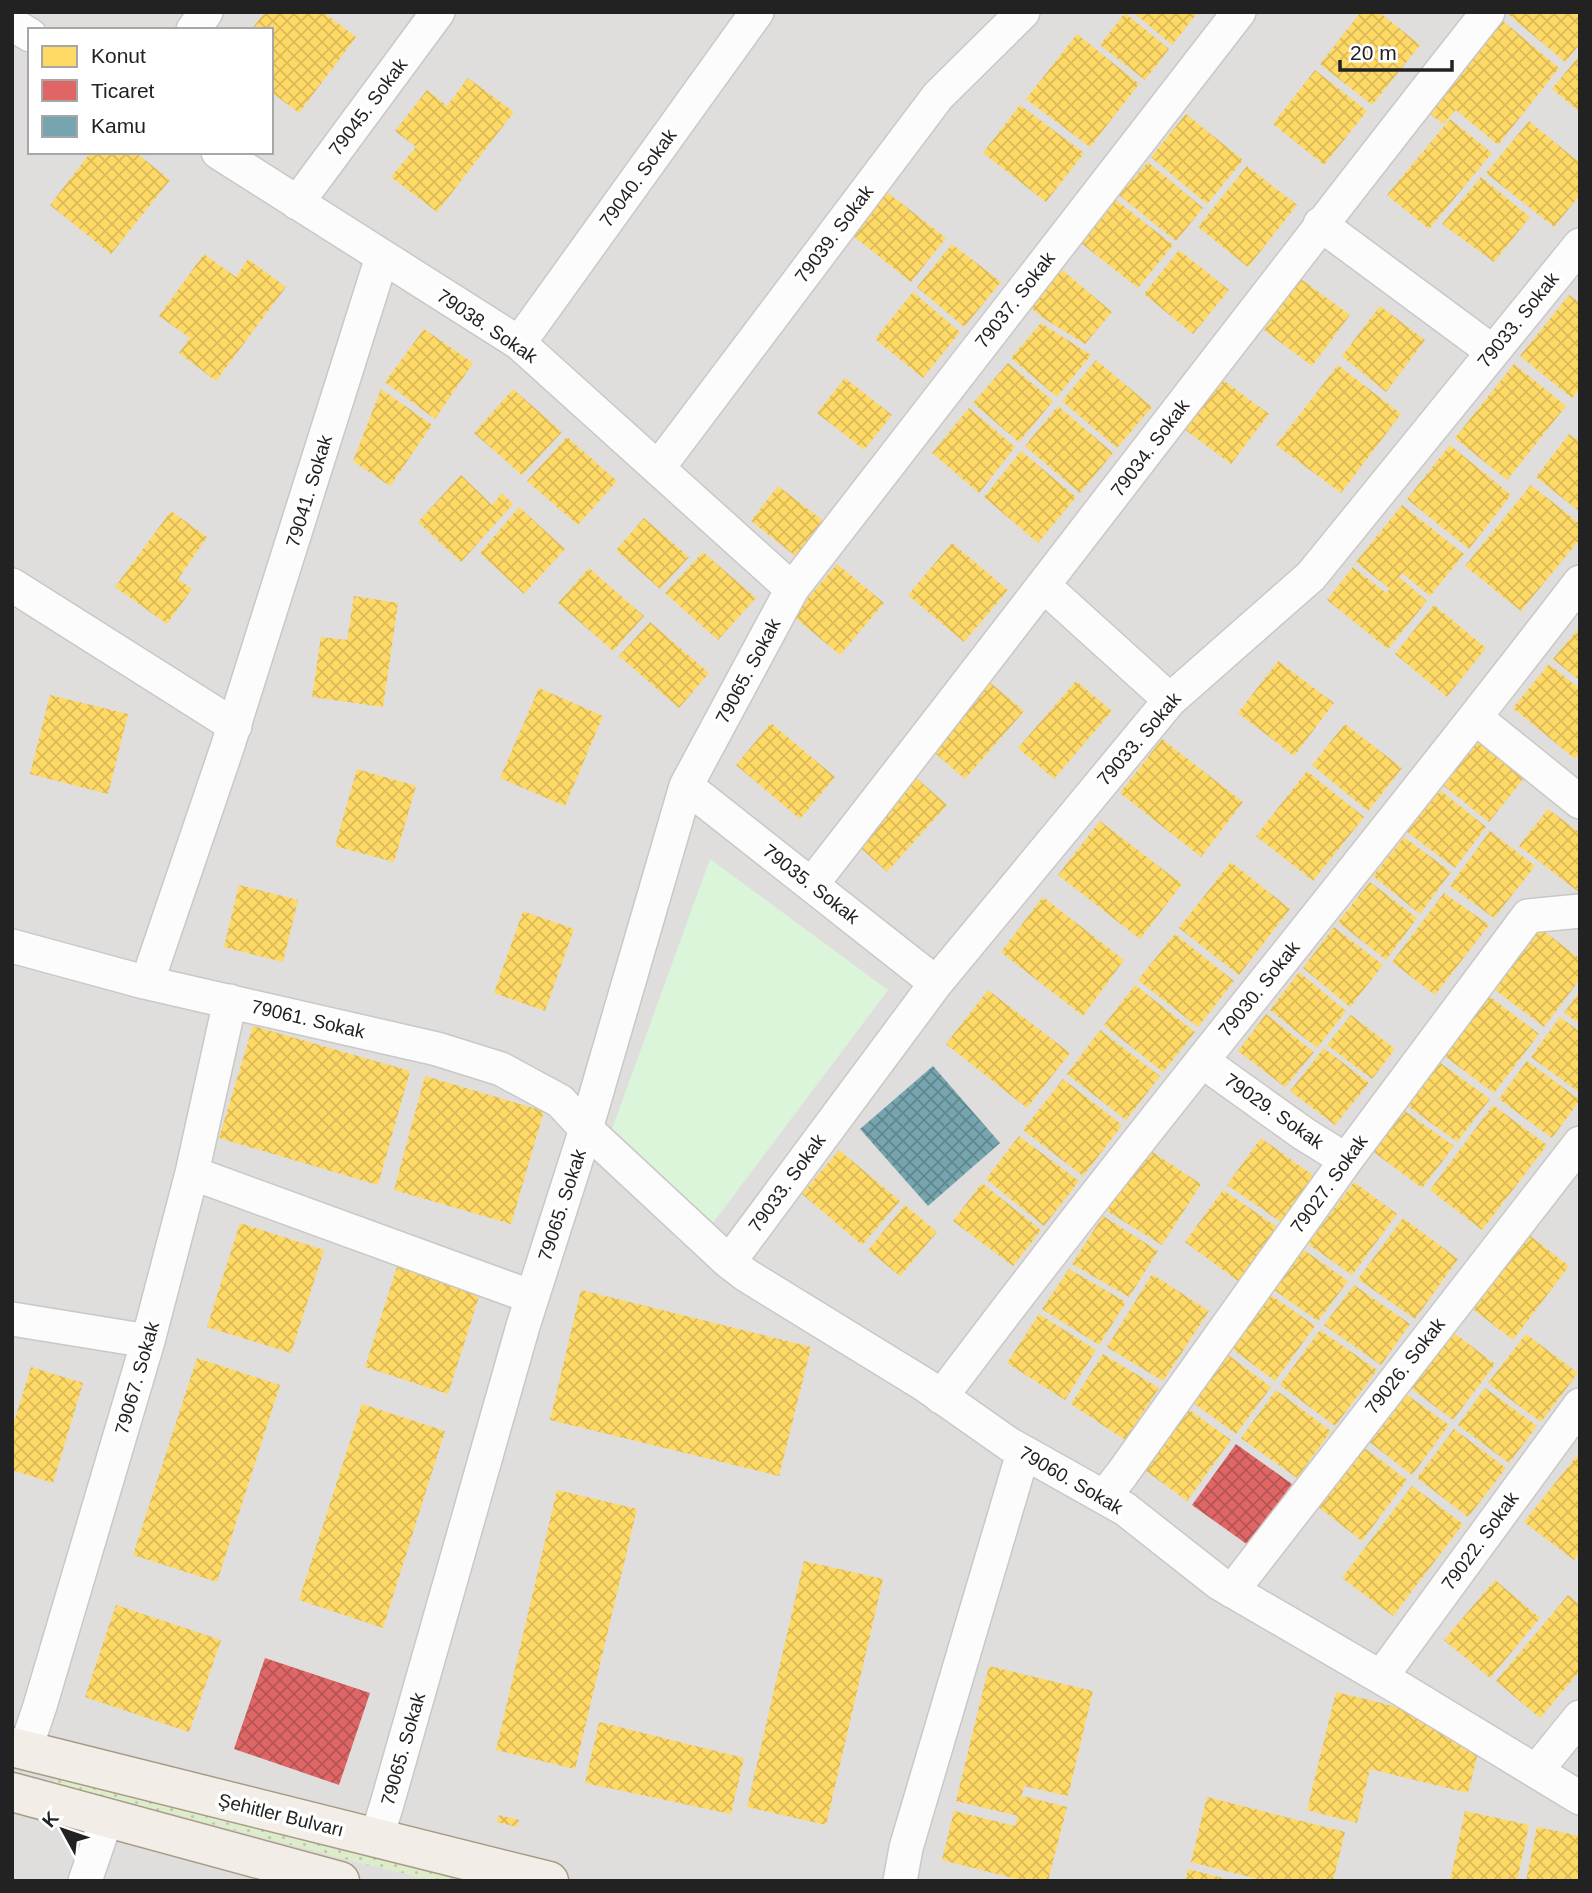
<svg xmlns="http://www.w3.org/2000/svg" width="1592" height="1893" font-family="Helvetica,sans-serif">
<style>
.residential{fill:#dfdedc;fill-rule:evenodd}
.grass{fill:url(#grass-dots)}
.park{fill:#daf5da}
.homes{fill:url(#homes-cross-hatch)}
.shops{fill:url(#shops-cross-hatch)}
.public{fill:url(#public-cross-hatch)}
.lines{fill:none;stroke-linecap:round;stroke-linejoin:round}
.minor-casing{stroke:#c9c8c7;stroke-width:36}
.primary-casing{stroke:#a79c86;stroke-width:41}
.minor{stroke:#fdfcfc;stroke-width:33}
.primary{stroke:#f3ede7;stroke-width:38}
.labels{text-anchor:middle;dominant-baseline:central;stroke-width:7;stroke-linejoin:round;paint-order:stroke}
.street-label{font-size:19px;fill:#222;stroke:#fff}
</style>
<defs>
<pattern id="grass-dots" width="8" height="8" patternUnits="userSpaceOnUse" patternTransform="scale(1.75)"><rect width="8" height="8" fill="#ddeccb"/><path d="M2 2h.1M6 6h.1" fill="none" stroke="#bdcaae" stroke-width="1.8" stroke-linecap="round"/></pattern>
<pattern id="homes-cross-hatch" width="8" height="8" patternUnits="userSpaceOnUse" patternTransform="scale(1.75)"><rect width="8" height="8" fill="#ffd966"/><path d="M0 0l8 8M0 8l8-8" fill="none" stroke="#daba58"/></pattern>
<pattern id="shops-cross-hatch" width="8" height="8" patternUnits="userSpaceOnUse" patternTransform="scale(1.75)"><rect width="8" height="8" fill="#e06666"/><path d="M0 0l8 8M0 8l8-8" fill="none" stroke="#b55454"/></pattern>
<pattern id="public-cross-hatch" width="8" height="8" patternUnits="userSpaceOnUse" patternTransform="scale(1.75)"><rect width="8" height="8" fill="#76a5af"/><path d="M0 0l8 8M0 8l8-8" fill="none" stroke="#60868e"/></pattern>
</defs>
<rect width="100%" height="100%" fill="#f0eeeb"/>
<path class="residential" d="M12,12H1580V1881H12ZM30,30H271V152H30Z"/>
<path class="grass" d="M56,1775L363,1855L467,1881H435L360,1863L54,1783Z"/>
<path class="park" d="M710,859L888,990L713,1223L608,1140Z"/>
<path class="homes" d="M265,12H323L356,37L299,113L271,92V30H251Z
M1133,12H1198L1172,45Z
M1361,12H1379L1420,45L1372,105L1320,64Z
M1511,12H1580V44L1565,62L1509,15Z
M1125,13L1169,49L1145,80L1100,45Z
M1503,21L1559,68L1498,145L1456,110L1443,124L1429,113Z
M1077,34L1139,84L1090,147L1026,99Z
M1580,55V112L1552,89Z
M1315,70L1367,111L1324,165L1273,124Z
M468,78L514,112L437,212L391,177L416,147L395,131L427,90L447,106Z
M1020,105L1084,153L1046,202L983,153Z
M1186,114L1243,160L1207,204L1151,157Z
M1450,119L1492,153L1429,229L1387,195Z
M1529,121L1580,163V195L1554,227L1486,173Z
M91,152H135L170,180L111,254L50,205Z
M1148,162L1203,208L1176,241L1119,195Z
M1247,166L1297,205L1248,267L1198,227Z
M1481,177L1530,217L1494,262L1442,224Z
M887,192L946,238L911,282L852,235Z
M1116,200L1173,245L1138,288L1081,243Z
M952,244L1001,282L964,327L917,287Z
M1179,250L1229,290L1193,334L1144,294Z
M204,254L236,277L248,259L286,287L216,381L179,353L190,338L159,316Z
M1060,268L1112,312L1085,344L1043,318L1029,306Z
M1301,279L1350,315L1312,366L1264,330Z
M913,292L960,332L923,378L875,339Z
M1569,295L1580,303V389L1572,398L1520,356Z
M1380,306L1425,340L1386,392L1342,356Z
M1041,323L1091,355L1057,397L1011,358Z
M424,329L473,363L435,419L385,382Z
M1096,360L1152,407L1117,448L1062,401Z
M1008,363L1053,401L1019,442L973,403Z
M1514,364L1566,406L1507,480L1455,438Z
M1338,365L1401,414L1341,493L1276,445Z
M845,378L892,415L864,450L817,413Z
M1220,378L1269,414L1231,464L1183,428Z
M381,389L432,425L390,486L353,461Z
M513,389L562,432L522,475L474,433Z
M1058,406L1113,453L1080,493L1025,446Z
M969,408L1015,447L979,493L932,453Z
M1569,434L1580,442V512L1536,477Z
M567,437L617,481L578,525L527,481Z
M1450,445L1511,495L1469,549L1407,499Z
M1021,451L1076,497L1038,543L984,497Z
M461,475L492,505L502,493L513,504L461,562L418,522Z
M1531,485L1580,524V539L1521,611L1465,566Z
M778,486L826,523L798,558L751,521Z
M1402,505L1464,554L1430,596L1402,573L1399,577L1427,601L1388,649L1327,600L1353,567L1386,593L1390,589L1356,562Z
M519,507L565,549L524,594L480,553Z
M171,511L207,537L178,579L192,589L167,624L115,587Z
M644,518L689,557L660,589L616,550Z
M952,543L1008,590L964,642L908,595Z
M703,552L756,598L718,640L665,593Z
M837,564L884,603L840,655L793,616Z
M589,568L644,616L613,651L558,603Z
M354,596L398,603L383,707L312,697L321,637L347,640Z
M1434,605L1486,648L1447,697L1395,654Z
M650,622L709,673L679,708L619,656Z
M1580,627V681L1553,659Z
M1278,661L1334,703L1294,756L1238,713Z
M1549,664L1580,689V753L1575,759L1513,708Z
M987,680L1024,711L965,779L929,748Z
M1076,681L1112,711L1054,779L1018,748Z
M539,688L603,716L565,806L500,778Z
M50,695L128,714L108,794L30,774Z
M771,723L835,777L800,819L736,765Z
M1345,724L1402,768L1368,811L1312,765Z
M1162,739L1243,802L1201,857L1120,793Z
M1477,742L1524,778L1489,822L1444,786Z
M357,769L416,786L394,862L335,846Z
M1307,771L1364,817L1313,881L1256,836Z
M912,774L947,805L887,872L852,840Z
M1440,790L1486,827L1455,868L1407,832Z
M1548,809L1580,833V893L1519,846Z
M1100,821L1182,884L1140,939L1058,875Z
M1490,831L1535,866L1494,918L1450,886Z
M1404,837L1451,872L1420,914L1373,876Z
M1231,862L1290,909L1239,975L1179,928Z
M1370,882L1417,918L1386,960L1338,922Z
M239,885L298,900L283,962L224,947Z
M1444,893L1489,925L1435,995L1392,962Z
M1043,897L1124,960L1083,1016L1001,952Z
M523,911L574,929L545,1011L494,993Z
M1334,927L1383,965L1350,1007L1303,968Z
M1540,928L1580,959V979L1544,1027L1494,989Z
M1175,934L1234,981L1198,1027L1138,980Z
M1299,972L1346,1011L1317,1048L1270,1010Z
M1135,985L1195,1032L1163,1072L1104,1025Z
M988,990L1070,1053L1027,1108L946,1044Z
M1580,991V1024L1564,1013Z
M1489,996L1539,1034L1494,1093L1443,1055Z
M1266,1014L1314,1052L1285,1087L1238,1051Z
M1351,1015L1395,1049L1372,1079L1327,1045Z
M1560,1017L1580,1032V1093L1531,1057Z
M253,1026L410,1071L378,1185L219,1138Z
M1100,1030L1160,1076L1126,1120L1067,1074Z
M1324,1048L1369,1083L1335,1125L1290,1091Z
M1527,1061L1580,1100L1552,1138L1499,1099Z
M1439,1062L1490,1099L1457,1142L1405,1104Z
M425,1076L544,1111L511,1224L394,1190Z
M1063,1079L1122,1125L1083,1176L1023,1130Z
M1493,1105L1547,1145L1482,1230L1430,1190Z
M1402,1109L1454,1146L1422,1188L1371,1150Z
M1019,1136L1079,1181L1044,1226L986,1179Z
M1261,1138L1314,1176L1281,1222L1227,1185Z
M1148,1149L1201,1184L1162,1245L1107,1211Z
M839,1150L900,1201L862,1245L802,1194Z
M1354,1182L1397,1214L1352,1275L1308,1244Z
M982,1183L1041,1230L1013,1266L953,1221Z
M1223,1190L1277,1227L1238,1281L1185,1242Z
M905,1205L937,1232L900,1276L868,1250Z
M1103,1216L1158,1251L1129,1297L1072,1264Z
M1403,1218L1458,1259L1415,1319L1358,1279Z
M240,1223L324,1250L291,1353L207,1327Z
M1525,1232L1569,1266L1513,1340L1469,1306Z
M405,1242L488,1268L448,1394L365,1367Z
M1304,1250L1348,1281L1318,1321L1274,1290Z
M1069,1269L1126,1302L1099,1345L1042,1309Z
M1152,1274L1209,1311L1163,1381L1107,1347Z
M1354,1285L1410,1324L1381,1365L1324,1325Z
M581,1290L811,1347L779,1476L550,1420Z
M1271,1295L1315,1326L1275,1381L1231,1348Z
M1039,1314L1096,1350L1065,1400L1007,1363Z
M1320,1330L1377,1370L1335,1426L1280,1385Z
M1450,1330L1495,1364L1453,1420L1408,1386Z
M1526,1334L1578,1373L1541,1422L1488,1383Z
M1103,1354L1159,1388L1125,1440L1071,1404Z
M1227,1354L1271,1387L1236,1434L1192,1402Z
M197,1358L280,1385L217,1582L133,1555Z
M31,1367L83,1383L53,1483L12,1470V1429Z
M1485,1388L1537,1426L1509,1463L1458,1425Z
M1276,1390L1331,1431L1297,1478L1241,1438Z
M1403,1392L1449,1425L1412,1475L1367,1440Z
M362,1404L445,1431L383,1628L299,1600Z
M1187,1408L1231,1440L1187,1501L1142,1468Z
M1454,1429L1506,1468L1468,1517L1417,1478Z
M1362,1446L1407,1480L1362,1541L1317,1506Z
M1580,1452V1553L1574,1560L1524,1522Z
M1412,1486L1463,1524L1393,1616L1342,1578Z
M557,1490L637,1509L575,1769L496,1750Z
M804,1561L883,1579L826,1825L747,1807Z
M1495,1580L1540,1618L1490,1678L1444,1640Z
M1568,1595L1580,1605V1671L1540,1718L1496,1681Z
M116,1605L221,1640L189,1732L85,1697Z
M989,1666L1093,1691L1068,1796L1024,1786L1020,1803L1023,1796L1067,1807L1048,1881H1024L942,1860L954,1811L1015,1826L1018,1816L956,1801Z
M1336,1692L1484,1728L1468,1793L1370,1769L1357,1823L1307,1810Z
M599,1722L744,1758L731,1814L585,1783Z
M1207,1797L1345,1832L1333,1881H1265L1191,1862Z
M1465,1811L1529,1825L1517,1881H1450Z
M499,1815L519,1820L517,1827L497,1822Z
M1537,1827L1580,1836V1881H1526Z
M1188,1869L1230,1880V1881H1185Z"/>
<path class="shops" d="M1236,1444L1292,1484L1248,1545L1192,1505Z
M265,1658L370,1693L339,1785L234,1749Z"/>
<path class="public" d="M933,1066L1000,1143L928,1206L860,1129Z"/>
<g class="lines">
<defs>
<path id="minor" d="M12,24L30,35
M193,30L206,12
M218,152L519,343L792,589
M297,203L438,12
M1320,224L1493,352
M519,343L757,12
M658,468L938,96L1023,12
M12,585L235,726
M1044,586L1170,700
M1476,718L1580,802
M686,786L936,983
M812,884C1038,594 1260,301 1488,12
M12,946L144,982L437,1049L501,1069L560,1101L586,1129L729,1262L746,1275L925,1385L1009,1444L1125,1509L1219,1583L1401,1689L1580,1798
M144,982L150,974L227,748L382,257
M1202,1061L1304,1134L1346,1160
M192,1173L532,1297
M729,1262L936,983L1170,700L1311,576L1580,245
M12,1319L148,1341
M941,1397C1148,1121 1370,856 1580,582
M1104,1497L1122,1474L1346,1160L1528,916L1580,911
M1232,1591L1580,1143
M1381,1677L1580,1405
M25,1750L40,1706L148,1341L192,1173L230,1001
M1537,1770L1580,1717
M376,1839L387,1804L523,1326L586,1129L686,786L792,589L1239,12
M85,1881L107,1817
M900,1881L906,1848L1023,1453"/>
<path id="primary" d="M12,1747L549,1881
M12,1792L340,1881"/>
</defs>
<use href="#minor" class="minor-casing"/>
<use href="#primary" class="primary-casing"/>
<use href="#minor" class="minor"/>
<use href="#primary" class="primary"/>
</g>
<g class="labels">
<g class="street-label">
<text transform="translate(368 107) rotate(-53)">79045. Sokak</text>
<text transform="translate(638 178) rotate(-54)">79040. Sokak</text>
<text transform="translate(834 234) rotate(-53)">79039. Sokak</text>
<text transform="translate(1015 300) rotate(-52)">79037. Sokak</text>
<text transform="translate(1518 320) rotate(-51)">79033. Sokak</text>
<text transform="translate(487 326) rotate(34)">79038. Sokak</text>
<text transform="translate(1150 448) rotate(-53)">79034. Sokak</text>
<text transform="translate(309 491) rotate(-73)">79041. Sokak</text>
<text transform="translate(748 671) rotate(-62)">79065. Sokak</text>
<text transform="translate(1139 739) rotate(-49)">79033. Sokak</text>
<text transform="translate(811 884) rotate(38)">79035. Sokak</text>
<text transform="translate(1259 989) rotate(-51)">79030. Sokak</text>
<text transform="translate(308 1019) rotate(13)">79061. Sokak</text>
<text transform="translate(1274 1111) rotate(35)">79029. Sokak</text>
<text transform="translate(787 1183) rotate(-54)">79033. Sokak</text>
<text transform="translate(1329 1184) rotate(-54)">79027. Sokak</text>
<text transform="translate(562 1205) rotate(-72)">79065. Sokak</text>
<text transform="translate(1405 1366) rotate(-52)">79026. Sokak</text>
<text transform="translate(137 1378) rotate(-74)">79067. Sokak</text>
<text transform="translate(1071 1480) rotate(30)">79060. Sokak</text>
<text transform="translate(1480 1541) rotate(-54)">79022. Sokak</text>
<text transform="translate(403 1749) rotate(-74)">79065. Sokak</text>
<text transform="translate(281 1815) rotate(14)">Şehitler Bulvarı</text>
</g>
</g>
<rect width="1592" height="1893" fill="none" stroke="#222222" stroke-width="28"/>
<rect x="28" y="28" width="245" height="126" fill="#ffffff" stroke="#a7a7a7" stroke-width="2"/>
<rect x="42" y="46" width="35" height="21" fill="#ffd966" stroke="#a7a7a7" stroke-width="2"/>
<text x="91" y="63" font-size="21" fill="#222222">Konut</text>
<rect x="42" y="80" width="35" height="21" fill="#e06666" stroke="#a7a7a7" stroke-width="2"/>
<text x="91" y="98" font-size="21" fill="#222222">Ticaret</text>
<rect x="42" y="116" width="35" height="21" fill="#76a5af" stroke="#a7a7a7" stroke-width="2"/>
<text x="91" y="133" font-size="21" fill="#222222">Kamu</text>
<g transform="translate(63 1830) rotate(310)" stroke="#ffffff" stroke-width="5" paint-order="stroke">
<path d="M0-5L12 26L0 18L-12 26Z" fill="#222222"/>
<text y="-10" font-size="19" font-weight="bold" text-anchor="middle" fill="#222222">K</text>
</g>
<path d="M1340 60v10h112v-10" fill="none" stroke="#222222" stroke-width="3.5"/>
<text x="1350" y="60" font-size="21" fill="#222222" stroke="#ffffff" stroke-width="5" paint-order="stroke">20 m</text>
</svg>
